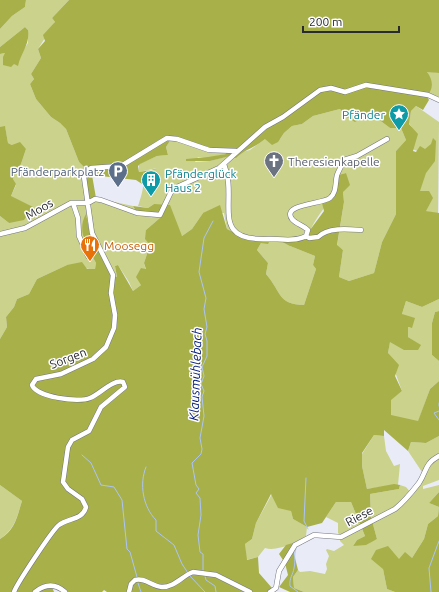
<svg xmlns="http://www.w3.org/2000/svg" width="439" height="592" font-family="Ubuntu,sans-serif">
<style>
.green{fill:#cbd28c}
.forest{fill:#a8b049}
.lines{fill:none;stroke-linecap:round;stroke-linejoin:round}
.stream{stroke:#acc5f8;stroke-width:1}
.minor-casing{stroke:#747680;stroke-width:5.5}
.minor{stroke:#fff;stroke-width:4.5}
.labels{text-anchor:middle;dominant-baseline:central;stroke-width:3;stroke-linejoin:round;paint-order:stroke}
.culture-label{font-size:12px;fill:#0d838f;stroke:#fff;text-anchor:end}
.worship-label{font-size:12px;fill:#5b616d;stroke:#fff;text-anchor:start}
.service-label{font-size:12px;fill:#4e5e75;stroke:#fff;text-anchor:end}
.street-label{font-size:12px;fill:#292a2e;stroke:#fff}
.food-label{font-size:12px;fill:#c56008;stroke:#fff;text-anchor:start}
.water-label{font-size:13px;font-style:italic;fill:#021a77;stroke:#fff}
</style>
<rect width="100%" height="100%" fill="#e9ecf7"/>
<path class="green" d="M26,0H69L52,18L55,22L38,49L41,58L31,74L34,79L30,84L36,99L51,117L60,123L66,129L79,162L85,168L86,177L96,198L133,206L136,211L152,214L161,217L146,230L150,245L144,263L146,270L141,268V285L133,291L129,282L118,265L115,266L117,277L111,275L90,234L87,215L83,238L96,263L95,270L67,265L37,279L29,294L17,299L14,307L6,317L7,327L0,339V216L9,223L11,196L16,185L13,179L21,164L26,149L12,145L8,143L5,127H0V54L5,53L14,63L19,61L20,55L28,43V30L25,27L0,47V29L12,16L25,7Z
M427,71L439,73V97L429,93Z
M416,106L439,122L438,214L426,211L419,191L422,184L420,152L412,149L417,135L409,123L411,111Z
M340,109L345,116L370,113L390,128H401L406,140L396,151V214L382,242L374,273L349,281L339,277L343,250L337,246L344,202L343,192L346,173L338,175C337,200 313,215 308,238L294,239L290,246L315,256L313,265L316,269L304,305C278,305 281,291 266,274L268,263L257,250L261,243L270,240L237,234L227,229L224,213H203L192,229L182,236L154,204L148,208L138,206C141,197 146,182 142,173L157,168L139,172V164L157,156L168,155L166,147L170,140L149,147L156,141L165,137L226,151V154L208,158L198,157L195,162L210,161L250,150L265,139H280L284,133L292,126L302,124L313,116Z
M439,299V311L435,312L432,323V355L439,361V381L430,389L418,422L391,416V399L402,391L388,353L390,341L420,345L408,337V327L411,328L402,314L406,301L422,307Z
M374,435L384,436L386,451L394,466L400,464L398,485L367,489L362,466V454Z
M439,436V480L423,486V489L439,485V492L429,503L439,507L438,516L428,524L424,539L412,558L400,559L383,569L387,589L395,592H304L294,588L293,577L298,570L300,572L310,571L325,574L327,569L326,564L329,556L326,550L327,549L334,551L344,545L340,541V535L338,533V523L326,517L336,502H351L365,536L357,540L353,546L377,539L371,517L370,494L399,489L400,485L406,487L411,493L424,475L408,451L411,442L426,443Z
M0,485L22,501C17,517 15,529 0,539Z
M272,494L291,511L293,519L307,527L306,536C297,542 277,552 265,548L258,557L246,560L245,544L252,539L256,523Z"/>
<path class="forest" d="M0,0H26L25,7L12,16L0,29Z
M69,0H439V73L427,72C433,80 434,88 427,96L429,100L423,110L416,106L411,111L409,124L418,134L413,151L416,152L420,146L425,149L431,144L433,138L436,141L435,161L426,173L420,191H429L433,198L426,211L439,213V299L422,307L406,301L402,314L415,318L412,328L408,327V337L421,345L418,350H404L390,342L388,353L399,365L395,376L402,391L391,400V415L418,421L430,389L439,381V436L426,443L411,442L408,451L384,430V436L374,435L362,453V466L367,489L394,484L400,485L399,489L370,494L371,517L377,539L366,545L353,546L357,540L365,536L351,502H336L322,523L307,527L293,519L291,511L278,508L271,494L256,523L252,539L245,544L247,560L258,557L259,573L272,588L268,592H107L104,590L102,592H67L52,587L54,592H0V539C15,530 17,517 22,501L0,485V339L7,327L6,317L14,307L17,299L29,294L37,279L67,265L82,262L87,269H95L96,263C88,248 76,231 86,214L90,234L111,275L117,277L115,266L118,265L133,291L141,285L136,277L141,268L146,269L144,263L150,245L145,239L146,230L161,217L152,213L136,211L133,206L148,208L154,204L170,205L182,236L192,229L203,213L220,205L227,229L237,234L270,240L268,244L261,243L257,250L268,263L266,274C281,291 278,305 304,305L316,269L313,265L315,256L290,246L277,239L304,240L308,238L310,230L324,211L322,203L329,201L338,175L346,173L350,185L343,192L344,202L337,245L343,250L339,277L349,281L374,273L382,242L396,214V151L406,140L401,128H390L370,113L355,122L345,116L340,109L313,116L302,124L292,126L284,133L278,142L272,145L265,139C256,147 244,150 236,158L230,156L210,161H186V159L208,157L226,154V151L165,137L157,141L150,146L171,139L166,147L168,155L157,156L140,164L138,166L139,172L157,169L143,173L144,177L142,184L136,180L92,175L96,198L89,199L85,168L79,162L66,129L60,123L51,117L36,99L30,84L34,79L31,74L41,58L38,49L45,41L43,35L55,22L52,18Z
M25,27L28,30C30,45 21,52 18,66L14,64L11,67L3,65V57L5,53L0,54V47Z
M5,126L8,143L12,145L20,142L26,149L21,164L13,179L16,184L11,196L33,207L24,220L9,223L0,216V127Z
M439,311V361L432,355V323L435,312Z
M439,488V592H395L387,589L383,569L371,559L376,550L388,546L399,559L405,552L412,558L424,539L428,524L438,516L439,507L429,503L439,492Z
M296,542L294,554L298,570L293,577L294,588L304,592H290L279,587L288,575L285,563L279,554L286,545Z"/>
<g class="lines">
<path class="stream" d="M439,403V406
M439,411L434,413L439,420
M82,455L91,463L101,485L114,487L122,500L127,549L130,552L137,577
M146,467C139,484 143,507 156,520V531L174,545L182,564L188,573
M306,478L304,521L308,529
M297,546C293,553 296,560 294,568C293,575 289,578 290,586L298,592
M203,571V554L200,552L198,535L201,515L200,498L196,493L199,489L196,485L192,463L201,454L202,449L200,438L204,416L202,397L204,391L201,384L204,376L202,367L207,356V341L205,334L207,327L204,309L206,298L199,272L204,238L213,221
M190,576L205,592
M205,576L206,580L215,586L216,592
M138,583L141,592
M431,592L429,568L439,541"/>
<defs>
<path id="minor" d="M224,164C239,201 207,242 269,239C280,239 295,242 306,236L309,238L318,237C328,227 348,229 361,230
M73,203L78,218L79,236L88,256
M0,234L25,228L71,203H88L95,199L101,200L137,213L160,215L171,192L177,187L219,168L265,127L283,117L320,90L331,88L345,92L366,85L428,95L439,100
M306,236L308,230C303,225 296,224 292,219C281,204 323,204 330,198C337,192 335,183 337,175C339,170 342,165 344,160L357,156L387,139
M14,592C16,585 53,529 59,525C68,518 83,520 86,507L82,499L68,489L63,482L68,447L72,440L89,431L101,407L125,387L123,382C113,379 100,394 90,398C79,403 36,397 32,385L36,379L61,374L93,359L106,347L114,328L115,315L111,293L113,275L92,233L84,177L87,171L91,168L121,166L167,138L177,139L209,150L236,151
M35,592C45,584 55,583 65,592
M129,592L131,584L135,580C145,577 152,587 162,587C175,587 182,576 193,572L216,575L250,592
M270,592L276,588L279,571L295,545L314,535L341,537L395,509C404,502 412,492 419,483C427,471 424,464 439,456"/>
</defs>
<use href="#minor" class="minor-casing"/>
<use href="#minor" class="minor"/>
</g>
<defs>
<symbol id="sight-pin" viewBox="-11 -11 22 30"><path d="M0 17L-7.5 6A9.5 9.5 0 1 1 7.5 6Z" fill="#0f9aa8" stroke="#fff"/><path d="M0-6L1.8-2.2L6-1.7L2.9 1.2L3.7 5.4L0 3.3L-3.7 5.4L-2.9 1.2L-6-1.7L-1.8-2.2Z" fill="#fff"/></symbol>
<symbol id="church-pin" viewBox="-11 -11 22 30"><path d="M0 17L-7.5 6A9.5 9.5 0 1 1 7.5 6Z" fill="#6b7280" stroke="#fff"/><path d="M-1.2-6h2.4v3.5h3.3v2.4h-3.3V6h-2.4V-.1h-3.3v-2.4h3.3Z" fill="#fff"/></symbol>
<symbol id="parking-pin" viewBox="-11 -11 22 30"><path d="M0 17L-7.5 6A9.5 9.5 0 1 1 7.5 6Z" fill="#5c6f8a" stroke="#fff"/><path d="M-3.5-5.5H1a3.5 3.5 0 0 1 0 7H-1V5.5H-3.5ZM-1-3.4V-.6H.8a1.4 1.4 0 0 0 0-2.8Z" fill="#fff"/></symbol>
<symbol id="building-pin" viewBox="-11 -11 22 30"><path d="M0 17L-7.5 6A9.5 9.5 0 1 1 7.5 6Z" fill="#0f9aa8" stroke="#fff"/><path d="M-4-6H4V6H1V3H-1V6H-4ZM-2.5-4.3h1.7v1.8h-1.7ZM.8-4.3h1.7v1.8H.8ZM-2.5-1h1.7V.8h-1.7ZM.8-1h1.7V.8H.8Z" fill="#fff"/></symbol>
<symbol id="restaurant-pin" viewBox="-11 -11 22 30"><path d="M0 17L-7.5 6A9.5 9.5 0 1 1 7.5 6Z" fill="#e8710a" stroke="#fff"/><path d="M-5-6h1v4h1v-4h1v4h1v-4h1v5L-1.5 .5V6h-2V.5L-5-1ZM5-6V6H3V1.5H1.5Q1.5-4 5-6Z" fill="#fff"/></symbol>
</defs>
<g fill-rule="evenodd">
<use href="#sight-pin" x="388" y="103" width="22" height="30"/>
<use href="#church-pin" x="263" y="150" width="22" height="30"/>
<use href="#parking-pin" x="107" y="160" width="22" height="30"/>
<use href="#building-pin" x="140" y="169" width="22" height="30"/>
<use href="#restaurant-pin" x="79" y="234" width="22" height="30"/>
</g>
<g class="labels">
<g class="culture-label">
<text x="385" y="114">Pfänder</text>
<text x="165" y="173" text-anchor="start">Pfänderglück<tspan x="165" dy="14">Haus 2</tspan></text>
</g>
<g class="worship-label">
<text x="288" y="161">Theresienkapelle</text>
</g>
<g class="service-label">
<text x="104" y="171">Pfänderparkplatz</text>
</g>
<g class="street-label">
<text transform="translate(39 209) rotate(-30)">Moos</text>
<text transform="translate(68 358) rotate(-21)">Sorgen</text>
<text transform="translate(359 516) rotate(-28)">Riese</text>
</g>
<g class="food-label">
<text x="104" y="245">Moosegg</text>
</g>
<g class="water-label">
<text transform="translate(195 374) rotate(-88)">Klausmühlebach</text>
</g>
</g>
<path d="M303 26v6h96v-6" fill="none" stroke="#292a2e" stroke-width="2"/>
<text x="309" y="26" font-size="12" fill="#292a2e" stroke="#ffffff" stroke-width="3" paint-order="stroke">200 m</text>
</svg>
